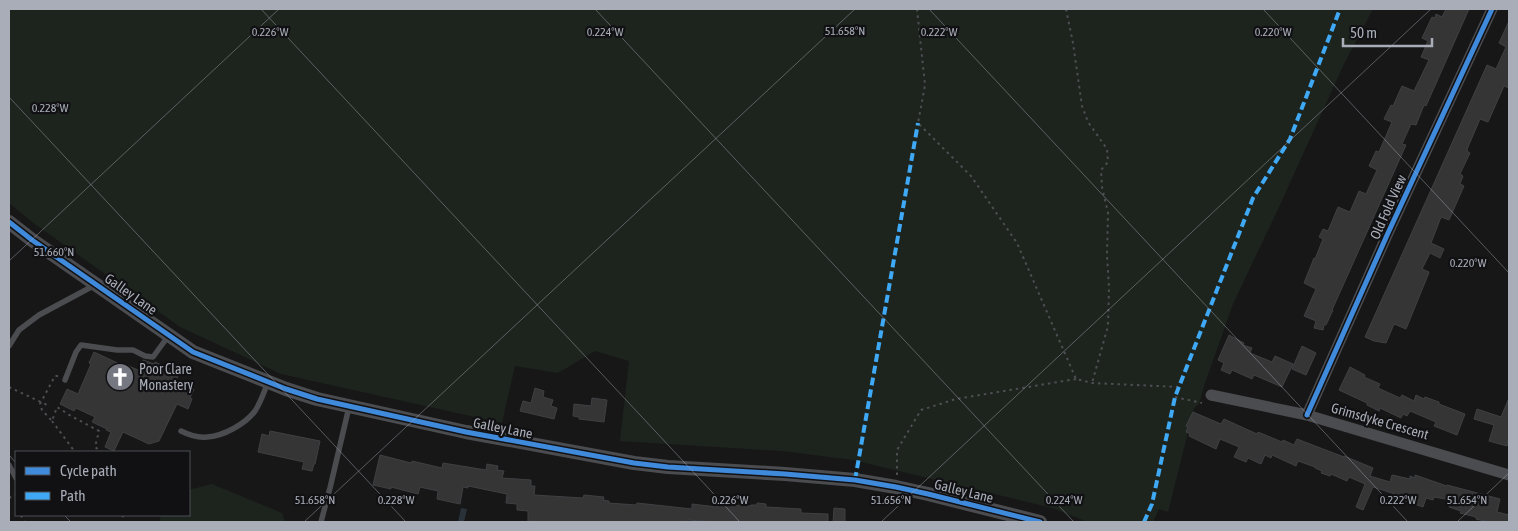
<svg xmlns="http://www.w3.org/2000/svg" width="1518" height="531" font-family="'Asap Condensed',sans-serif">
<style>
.green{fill:#1d241e}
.water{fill:#2a3239}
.building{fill:#353536;stroke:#3f4043}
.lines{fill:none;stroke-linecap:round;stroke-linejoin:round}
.path{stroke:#4d4e52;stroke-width:2;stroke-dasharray:2.5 4;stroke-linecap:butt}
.service{stroke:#4b4c50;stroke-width:5.5}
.minor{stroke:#4b4c50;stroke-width:11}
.tertiary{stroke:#4b4c50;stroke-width:14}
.quiet{stroke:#3fa9f5;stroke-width:4;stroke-dasharray:8 4;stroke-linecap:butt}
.cycleway-casing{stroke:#111113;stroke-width:8}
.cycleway{stroke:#408adc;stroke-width:5}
.ticks{fill:none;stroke:#a8adb8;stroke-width:1;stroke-opacity:0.45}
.labels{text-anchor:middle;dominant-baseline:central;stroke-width:4.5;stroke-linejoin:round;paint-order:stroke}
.street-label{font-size:14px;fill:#a8adb8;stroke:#111113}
.poi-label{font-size:14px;fill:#a8adb8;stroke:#111113;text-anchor:start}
.ticks-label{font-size:12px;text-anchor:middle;fill:#a8adb8;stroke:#111113;stroke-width:4.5;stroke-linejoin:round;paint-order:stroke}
</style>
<rect width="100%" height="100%" fill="#171717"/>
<path class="green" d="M9,9H1373L1344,64L1279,207L1233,304L1205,383L1199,404L1194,408L1168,512L1159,509L1153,522H1088L1052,508L853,460L782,451L620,441L629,361L595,351L558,373L515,366L502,423L281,374L180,327L36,225L9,203Z
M212,484L282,513L285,522H159L161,515H189V490Z"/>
<path class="water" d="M461,508L467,509L464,522H458Z"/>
<path class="building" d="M1446,9H1469L1426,106L1424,105L1416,125L1411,124L1402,144L1406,145L1332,310H1333L1326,325H1324L1323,330L1314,328L1316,321L1304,316L1316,289L1304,283L1314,258L1315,259L1323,239L1319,237L1323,229L1328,231L1338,207L1350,212L1359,191L1366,194L1377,170L1369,166L1376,151L1379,152L1392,122L1384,119L1391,105L1393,106L1402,86L1414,91L1429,60L1421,57L1428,41L1422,38L1432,17L1435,18L1436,14L1442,17Z
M1509,21V88L1504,86L1488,122L1480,119L1468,147L1467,151L1470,153L1460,174L1463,176L1460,184L1464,186L1449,220L1441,217L1431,243L1444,249L1440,258L1430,253L1422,269L1429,272L1428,275L1406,329L1394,324L1386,343L1374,341L1365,337L1487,65L1496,69L1506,47L1499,43Z
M1229,335L1244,343L1243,345L1252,348L1250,353L1272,362L1275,356L1293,364L1282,387L1254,375L1252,379L1232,370L1230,374L1221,370L1224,363L1218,360Z
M1302,346L1316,353L1306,375L1292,369Z
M94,352L124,366V364L138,370L143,360L154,364L155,362L179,373L176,381L194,389L190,398L192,399L188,409L177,404L159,441L149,444L123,432L114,451L105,447L111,432L106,430L107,429L92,422L95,417L76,408L74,411L60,404L67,389L78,394L91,364L89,363Z
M1350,367L1365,375L1364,377L1380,384L1378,388L1400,398L1402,395L1414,401L1416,395L1424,399L1425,397L1439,402V404L1465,414L1457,435L1434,426L1436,422L1410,411L1407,416L1403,414L1401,418L1380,408L1379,411L1367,405V403L1339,390Z
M535,388L544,391L543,397L553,400L551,406L557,408L554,419L520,411L523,401L531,403Z
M592,398L607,400L604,422L579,419V417L573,416L574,404L591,406Z
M1509,398V438L1507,446L1489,441L1494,425L1474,419L1477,409L1501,417Z
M1193,412L1221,424L1224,419L1257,434L1258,432L1282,442L1283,440L1294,445L1297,439L1344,457V456L1373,468L1370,476L1390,482L1392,475L1410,479V476L1415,478V475L1447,486V485L1500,499L1497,512L1509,515V522H1488L1476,519V517L1460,513L1461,511L1449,507L1451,500L1434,497L1433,500L1426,498L1423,507L1403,500L1404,497L1373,487L1363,510L1356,507L1365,484L1349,477L1347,481L1331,474L1330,476L1321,473L1322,471L1315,468V467L1298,461L1296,466L1272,455L1271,458L1265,455L1261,464L1248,458L1246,462L1234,457L1239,447L1220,439L1216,449L1189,436L1190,434L1186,432L1188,427L1186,426Z
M270,431L320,441L315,464H314L312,471L302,469L304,462L258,452L262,434L269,436Z
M380,455L411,463L412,461L442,468L443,463L486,470L487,464L498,466L497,470L504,471L502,478L531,480V486H535L534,495L583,498L584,495L604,497L603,500L609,501V503L636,505L637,503L692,509V504L717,507V504L751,506V505H757V503L766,504V507L801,509V513L828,514V522H714L688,520V522H528V511L517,510V504L506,503L507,494L468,486V488L463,487L460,504L437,499L438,491L420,487L418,494L391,487V489L373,485Z
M834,508L845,509V522H833Z"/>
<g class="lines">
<path class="path" d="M917,9L925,85L918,123L971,176L1017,243L1076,379L1092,383L1179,387
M1066,9L1073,43L1082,106L1088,122L1107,149L1108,162L1101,170L1102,187L1108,213L1107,256L1109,287L1108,326L1092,383
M58,376H55L40,404L42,410L52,421L57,407L71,416L99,431L95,447L102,452
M9,387L47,405L49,402
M1175,397L1202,403
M52,421L75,452
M897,475V450L921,410L956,399L1076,379
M9,498L16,494
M21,515L24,522
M122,515L124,518"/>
<path class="service" d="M9,346L19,330L39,315L95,285
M65,380L76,352L81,345L117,350H133L145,356L153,357L169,335
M181,431C189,435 198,438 207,437C224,436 245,424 255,411C261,402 264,392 268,382
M9,465L16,478
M321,522L330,488L349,407"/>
<path class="minor" d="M1211,395L1307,415L1509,475
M1307,415L1388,233L1492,9"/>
<path class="tertiary" d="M9,222L32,240L193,352L286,389L317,399L466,432L634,463L668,467L785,474L855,480L896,487L928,494L1040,522"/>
<path class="quiet" d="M855,480L918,123
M1144,522L1152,504L1175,397L1184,374L1253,198L1290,139L1340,9"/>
<defs>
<path id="cycleway" d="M9,222L32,240L193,352L286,389L317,399L466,432L634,463L668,467L785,474L855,480L896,487L928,494L1040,522
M1307,415L1388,233L1492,9"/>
</defs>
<use href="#cycleway" class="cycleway-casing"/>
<use href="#cycleway" class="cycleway"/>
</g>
<path class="ticks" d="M261,9L740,522M595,9L1074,522M929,9L1408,522M1263,9L1509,273M9,97L406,522M9,261L279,9M9,455L16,463M64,515L71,522M304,522L855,9M881,522L1431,9M1457,522L1509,473"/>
<defs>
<symbol id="church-disc" viewBox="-11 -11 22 22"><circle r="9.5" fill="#757880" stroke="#111113"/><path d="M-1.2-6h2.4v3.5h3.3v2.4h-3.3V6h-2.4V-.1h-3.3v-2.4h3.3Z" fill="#fff"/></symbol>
</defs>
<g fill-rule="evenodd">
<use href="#church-disc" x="104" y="361" width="32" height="32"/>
</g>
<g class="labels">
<g class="street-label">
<text transform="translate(1388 207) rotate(-66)">Old Fold View</text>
<text transform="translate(131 294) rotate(35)">Galley Lane</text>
<text transform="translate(1380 421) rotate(16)">Grimsdyke Crescent</text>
<text transform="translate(503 428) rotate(11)">Galley Lane</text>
<text transform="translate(964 491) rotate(14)">Galley Lane</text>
</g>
<g class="poi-label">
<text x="139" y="369">Poor Clare<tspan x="139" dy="16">Monastery</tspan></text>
</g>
</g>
<g class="ticks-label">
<text x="845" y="35">51.658°N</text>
<text x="939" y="36">0.222°W</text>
<text x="1273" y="36">0.220°W</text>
<text x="270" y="36">0.226°W</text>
<text x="605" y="36">0.224°W</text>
<text x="50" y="112">0.228°W</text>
<text x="54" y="256">51.660°N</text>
<text x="1468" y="267">0.220°W</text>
<text x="396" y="504">0.228°W</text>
<text x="730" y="504">0.226°W</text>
<text x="1064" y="504">0.224°W</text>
<text x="1398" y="504">0.222°W</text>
<text x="315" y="504">51.658°N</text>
<text x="891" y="504">51.656°N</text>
<text x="1467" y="504">51.654°N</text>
</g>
<rect width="1518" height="531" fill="none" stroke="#a8adb8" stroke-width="20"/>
<rect x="15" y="451" width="175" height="65" fill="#111113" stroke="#4d4f55"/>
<rect x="25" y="467" width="25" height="8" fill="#408adc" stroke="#4d4f55"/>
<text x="60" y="476" font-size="15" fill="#a8adb8">Cycle path</text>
<rect x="25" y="492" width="25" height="8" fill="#3fa9f5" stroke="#4d4f55"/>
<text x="60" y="501" font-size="15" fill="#a8adb8">Path</text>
<path d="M1343 38v8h89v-8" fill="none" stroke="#a8adb8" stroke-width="2.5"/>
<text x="1350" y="38" font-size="15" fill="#a8adb8" stroke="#111113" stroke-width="4" paint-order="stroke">50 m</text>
</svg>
